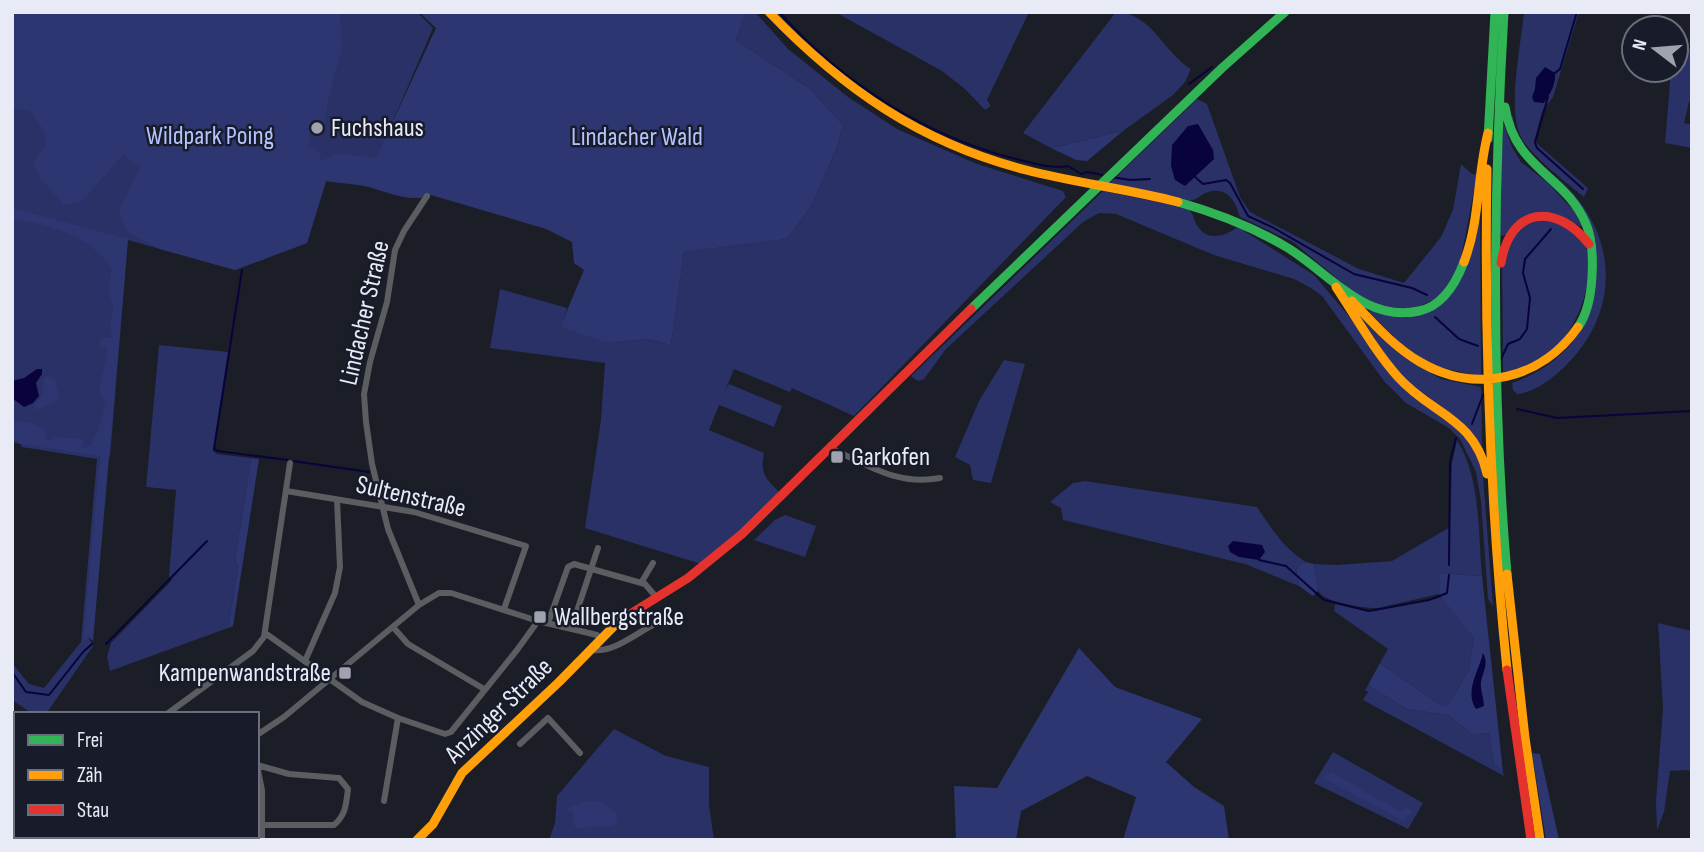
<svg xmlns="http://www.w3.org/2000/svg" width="1704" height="852" font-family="'Sofia Sans Condensed',sans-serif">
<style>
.green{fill:#293166}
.forest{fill:#2d3670}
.water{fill:#09033b}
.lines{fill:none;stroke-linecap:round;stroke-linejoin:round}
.stream{stroke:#09033b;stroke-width:2}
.street{stroke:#5c5d60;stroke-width:6}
.fast{stroke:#30b455;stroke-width:9}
.slow{stroke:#ff9f0a;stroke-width:9}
.jam{stroke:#e5322d;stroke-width:9}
.poi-dot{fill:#a0a3ad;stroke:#171b2a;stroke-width:2.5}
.labels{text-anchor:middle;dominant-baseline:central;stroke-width:5;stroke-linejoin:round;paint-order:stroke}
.poi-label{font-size:26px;fill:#e8ebf6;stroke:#171b2a;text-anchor:start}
.park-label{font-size:26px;fill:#b4c3fe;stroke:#171b2a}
.street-label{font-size:26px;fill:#e8ebf6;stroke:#171b2a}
</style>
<rect width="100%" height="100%" fill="#1b1e26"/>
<path class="green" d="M12,12H417L433,28L365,186L326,181L307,243L235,270L128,240L110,457L100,456L88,637L93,646L46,714H33L12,700V663L29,684L44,688L81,642L97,459L22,447L20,444L12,442Z
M746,12H755L788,49L848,97L897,129L977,164L1063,191L1066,197L854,416L792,388L790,392L734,369L725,391L729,384L782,406L774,427L719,405L709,430L764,453C760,473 765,478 779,492L740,530L701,564L585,528L601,420L605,363L490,348L500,289L567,308L563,320L609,343L648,339L671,345L684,252L787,239L812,205L837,147L843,125L809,88L736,40Z
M835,12H1029L987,100L991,106L985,110L965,89L942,71Z
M1116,12C1151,12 1164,53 1191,69L1185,82L1173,95L1123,131L1051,148L1023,133Z
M1524,12H1579L1553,97L1542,112L1534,141L1588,188L1584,197C1567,183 1530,155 1521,137C1507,109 1521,45 1524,12Z
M1676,42L1692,49V101L1689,102L1684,123L1692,125V148L1665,143L1671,70H1676Z
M1197,99L1207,104L1240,197L1250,212L1359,269L1404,283L1441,237L1453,210L1461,164L1472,174H1477L1460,264L1441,296L1412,310L1380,308L1353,292L1293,242L1240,217C1236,203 1229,189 1212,191C1203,192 1198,200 1189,201L1109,184Z
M1513,116C1516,150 1545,165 1567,187C1613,233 1620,300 1578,352C1564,369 1540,392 1517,394L1513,390L1512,383C1546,371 1576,348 1589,313C1606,268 1594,219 1559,185C1536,162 1515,153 1509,118Z
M1503,122L1512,147L1521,162L1548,183L1574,211L1583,227L1544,212L1503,236L1499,235Z
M1103,191L1187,208C1195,214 1193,221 1199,228C1208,241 1226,236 1236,228L1241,229L1314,275L1352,320L1394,378L1445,416L1474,446L1483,476L1493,606L1488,599L1481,501L1476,472L1460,439L1449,428L1406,403L1384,381L1322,296L1311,288L1294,279L1214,255L1116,214L1099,213L1083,222L946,349L924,379L918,381L911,376Z
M1480,205L1481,377L1431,365L1400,343L1369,312L1370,310L1406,318L1445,300Z
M1542,218C1550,220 1560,221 1568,225C1608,247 1583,320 1558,345C1542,361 1522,367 1501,374L1503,372L1502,255L1515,230Z
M1356,311L1415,364L1441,379L1481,387L1482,450L1441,406L1399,375Z
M159,345L228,352L213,451L217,454L251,458L235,560L238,567L228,628L110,671L107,657L111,643L172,580L169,576L176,490L146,487Z
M1004,360L1025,364L991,483L973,480L970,465L955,457L979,401Z
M1457,440C1481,479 1478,531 1482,576L1441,573L1439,594L1378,608C1367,609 1324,602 1319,592C1315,585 1316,572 1314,564L1337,565L1392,561L1450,527L1452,464Z
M1085,481L1257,507C1272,529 1284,549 1306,562L1300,564L1296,570L1299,586L1245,564L1063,520L1061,508L1050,502L1073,483Z
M785,515L816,526L805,557L754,540L775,520Z
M1443,597L1474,638L1469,670L1447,706L1440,705L1380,663L1388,649L1334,611L1335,604L1369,612Z
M1658,623L1692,631V774L1688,770L1670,771L1664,812L1657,830L1656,801L1663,708Z
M1368,685L1407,709L1448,715L1473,735L1489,733L1494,764L1503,772L1504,776L1363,700L1368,692L1365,690Z
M614,729L666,756L709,767V805L714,840H549L555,823L557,796Z
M1333,752L1423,803L1408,829L1314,783Z"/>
<path class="forest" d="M12,12H340L342,49L329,95L324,123L311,126L309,145L320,153V161L340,153L376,158L436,28L419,12H746L736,40L809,88L843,125L837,147L812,205L787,239L684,252L671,345L648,339L609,343L563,328V320L584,270L574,263L572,242L546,229L431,195C411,204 385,191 365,186C353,183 339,183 326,181L307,243L235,270L160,249L127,232L119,211L140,167L123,155L81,202L64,205L40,178L33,162L47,144L42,128L31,112L12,107Z
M1123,131L1087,161L1076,160L1051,148Z
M12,208L128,239L93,641L88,637L83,643L100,456L20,444L12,437V423C23,419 35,424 45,430L46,439L50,441L56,437C66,439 74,437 83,440L82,448L91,445L98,431L106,403C91,387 109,367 107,347H99L101,337L112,338L110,322L114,309L108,290L112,268C86,233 53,227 12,218Z
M48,376L55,380L59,396L55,402L37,410L34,406L42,396L44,378Z
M251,458L259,459L233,626L228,628L238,567L235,560Z
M1306,562L1314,564L1318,591L1313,596L1299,586L1296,570L1300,564Z
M1440,573L1482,576L1503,772L1494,764L1489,733L1473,735L1448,715L1407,709L1368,685L1380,663L1440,705L1447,706L1469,670L1474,638L1439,594Z
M1079,648L1115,687L1202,719L1166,762L1194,787L1224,806L1229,840H1123L1136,797L1087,776L1021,811L1016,840H956L954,786L997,788Z
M1532,753L1540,754L1559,840H1546Z
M1331,772L1399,811L1408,808L1413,812L1403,821L1323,778Z
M589,801H602L617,815V822L613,826L577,828L573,825L575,824L572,811H568V808Z"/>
<path class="water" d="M1545,67L1555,73C1556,85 1550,94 1544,103L1534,102L1532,97L1535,89L1536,78Z
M1198,124L1213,150L1214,159L1185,186L1175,180L1171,166L1172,145L1188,126Z
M37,369H42V374L36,383L39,396L33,403L24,407L12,398V381L24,378Z
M1233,541L1262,545L1265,552L1259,560L1239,557L1230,552L1228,546Z
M1483,653C1489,664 1483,671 1481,682C1480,688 1484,699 1484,706L1476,709C1464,691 1479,671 1483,653Z"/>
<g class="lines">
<path class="stream" d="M779,12C843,83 927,138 1020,160C1036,164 1051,169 1068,166L1081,174L1088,172L1102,175
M1555,73L1560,69L1577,12
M1189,84L1212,67
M1548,97L1535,143L1537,148L1583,189
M1194,176L1203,184L1226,180L1230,183L1248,216L1272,227L1354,274L1412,288L1427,295
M1111,177L1130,180L1150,179
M242,270L214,449L218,451L288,460
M1435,317L1459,339L1478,346
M1501,359L1508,344L1520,339L1527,329L1530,298L1523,273L1525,259L1551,229
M1517,409L1557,418L1692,411
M1472,424L1483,395
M293,461L369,472
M1259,560L1286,566L1324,600L1369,611L1429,600L1447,593L1449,575
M1449,565L1450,462L1456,438
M106,644L207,541
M12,672L26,692L49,695L83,652L92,644"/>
<path class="street" d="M830,448C868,465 897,486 940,478
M286,491L414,512L526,546L504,609
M641,583L653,563
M419,605L388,529L372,464L366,422L364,394L370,362L387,302L395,250L404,231L427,196
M548,623L568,567L574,564L645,584L657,598
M393,627L408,644L484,689
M571,629L598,548
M265,633L362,702L398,718L445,734L451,732L517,650L538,621
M592,650C614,653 636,633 655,624
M305,661L335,593L340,567L337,500
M167,714L253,651L264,637L290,463
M257,735L284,717L419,605L439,593H451L538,621L597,635L602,639
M520,744L548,718L580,753
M257,765L289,774L339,778L348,789C346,804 346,815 334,825H262
M257,765L262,790V840
M384,801L398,718
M131,836L137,840
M52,840L82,836
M143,840L144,836"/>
<path class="fast" d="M1504,12C1493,199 1491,387 1507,574
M1505,107C1515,170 1565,174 1586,224C1593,240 1593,259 1592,277C1591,294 1588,313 1578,327
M1488,139L1495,12
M1178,202C1217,213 1253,227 1288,248C1329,273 1365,323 1419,311C1443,306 1456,283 1464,262
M971,309L1222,68L1285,12"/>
<path class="slow" d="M769,12C843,89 921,143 1026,170C1076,183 1128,189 1178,202
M1487,169C1484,337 1490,503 1507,670
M1464,262C1480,221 1477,175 1488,133
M1336,287C1356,317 1374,350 1398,377C1432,415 1474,417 1487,474
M1352,301C1373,323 1394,347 1420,362C1476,395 1542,379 1578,327
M1507,574L1525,738L1540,840
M417,840L433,824L462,773L559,682L618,622L627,616"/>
<path class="jam" d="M1501,263C1510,207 1556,202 1589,244
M627,616L688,578L742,534L971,309
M1507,670L1531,840"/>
</g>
<g class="poi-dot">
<circle cx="317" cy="128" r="7"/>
<rect x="830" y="450" width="14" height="14" rx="3.5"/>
<rect x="533" y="610" width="14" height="14" rx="3.5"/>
<rect x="338" y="666" width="14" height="14" rx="3.5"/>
</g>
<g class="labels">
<g class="poi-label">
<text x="331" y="128">Fuchshaus</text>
<text x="851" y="457">Garkofen</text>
<text x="554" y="617">Wallbergstraße</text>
<text x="331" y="673" text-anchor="end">Kampenwandstraße</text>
</g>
<g class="park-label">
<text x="210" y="136">Wildpark Poing</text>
<text x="637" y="137">Lindacher Wald</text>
</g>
<g class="street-label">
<text transform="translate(365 313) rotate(-77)">Lindacher Straße</text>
<text transform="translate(411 497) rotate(13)">Sultenstraße</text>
<text transform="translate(499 711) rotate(-44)">Anzinger Straße</text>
</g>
</g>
<rect width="1704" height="852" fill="none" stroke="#e8ebf6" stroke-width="28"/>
<rect x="14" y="712" width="245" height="126" fill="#171b2a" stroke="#6b6e7c" stroke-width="2"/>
<rect x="28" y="735" width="35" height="10" fill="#30b455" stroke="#6b6e7c" stroke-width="2"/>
<text x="77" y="747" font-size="21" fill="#e8ebf6">Frei</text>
<rect x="28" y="770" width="35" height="10" fill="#ff9f0a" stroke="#6b6e7c" stroke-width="2"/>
<text x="77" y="782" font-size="21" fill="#e8ebf6">Zäh</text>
<rect x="28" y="805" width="35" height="10" fill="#e5322d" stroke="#6b6e7c" stroke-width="2"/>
<text x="77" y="817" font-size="21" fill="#e8ebf6">Stau</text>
<g transform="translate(1655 49) rotate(286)"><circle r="33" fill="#171b2a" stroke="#6b6e7c" stroke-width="2"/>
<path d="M0-5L12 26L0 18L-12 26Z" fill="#a0a3ad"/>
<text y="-10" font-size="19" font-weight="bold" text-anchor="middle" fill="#e8ebf6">N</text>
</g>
</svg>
